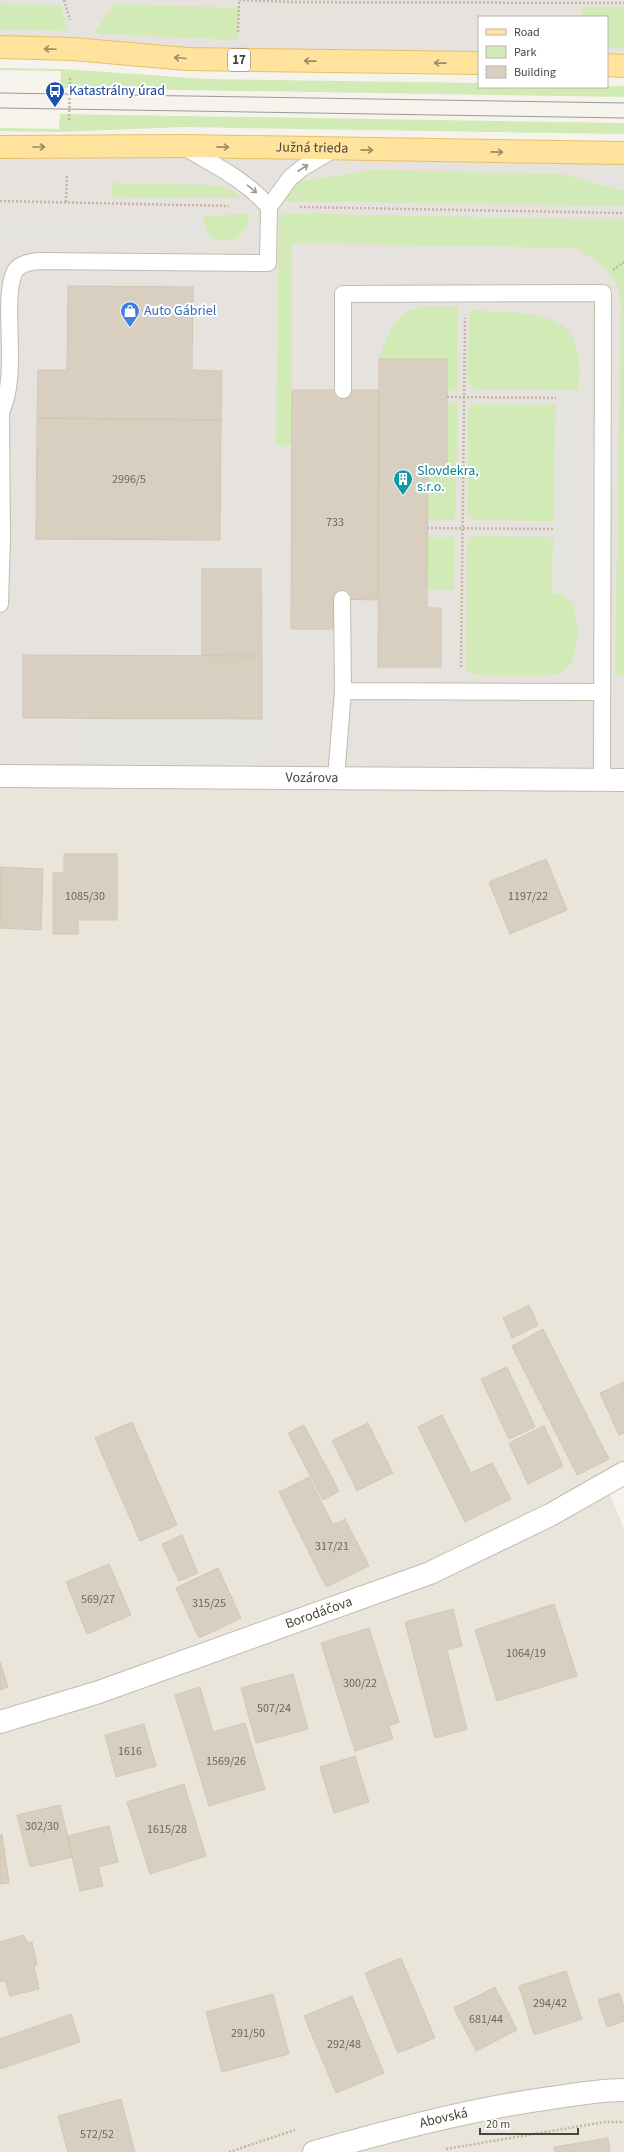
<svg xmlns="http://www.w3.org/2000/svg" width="624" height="2152" font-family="'Source Sans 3',sans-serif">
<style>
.residential{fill:#eae5da}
.industrial{fill:#e6e2dd}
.green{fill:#d2eab5}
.parking{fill:#e5e3e0}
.building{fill:#d8cfc1;stroke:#d3c7b4}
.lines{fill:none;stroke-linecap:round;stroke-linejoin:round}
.lane-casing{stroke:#c2bbae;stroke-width:18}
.street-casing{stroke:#c2bbae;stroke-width:24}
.primary-casing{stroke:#e6c16a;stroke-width:24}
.path{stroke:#c4b79f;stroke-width:2.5;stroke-dasharray:2 2;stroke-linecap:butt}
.lane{stroke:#fff;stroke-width:16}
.street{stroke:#fff;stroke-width:22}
.primary{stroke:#ffe39c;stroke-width:22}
.tram{stroke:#9a9a9a;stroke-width:1}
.oneway{stroke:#9c8c66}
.oneway2{stroke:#9c9892}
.labels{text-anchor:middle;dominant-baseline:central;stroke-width:4;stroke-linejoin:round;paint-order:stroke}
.number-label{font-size:12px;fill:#6e675b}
.shield{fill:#fff;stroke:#817c74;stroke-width:1}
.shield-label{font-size:13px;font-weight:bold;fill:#4b4439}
.transit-label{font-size:14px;fill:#164399;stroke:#fff;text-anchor:start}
.street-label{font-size:14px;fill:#4b4439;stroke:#fff}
.shop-label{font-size:14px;fill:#366cbe;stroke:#fff;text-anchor:start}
.culture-label{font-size:14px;fill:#0d838f;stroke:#fff;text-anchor:start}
</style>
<rect width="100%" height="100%" fill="#f6f3ec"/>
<path class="residential" d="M0,776L624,780V1473L606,1484L624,1529V2152H0Z"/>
<path class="industrial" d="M0,0H624V66L607,65V17H479V63L0,47Z
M0,147L624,153V780L0,776Z"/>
<path class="green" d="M0,4L61,5L68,31L0,29Z
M115,4L239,8L237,40L94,33Z
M582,7H624V48L607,47V17H582Z
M0,68L61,69L208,79L479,83V87L624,86V97L60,88L61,71L0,70Z
M60,114L624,123V134L183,127L59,132L0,131V128L59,129Z
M375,170L561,174L624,191V206L282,201L295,184L302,181Z
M112,183L210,185L229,188L242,198L112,197Z
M279,213L624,220V676L615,675L621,306C620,300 620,293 618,287C611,268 591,257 574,248L292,243V445H276Z
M250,214C247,229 239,242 223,241C219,241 214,240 211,237C205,232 205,223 203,216Z
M428,306L458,307L457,391H447V359H379C384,344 392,321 407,312C412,309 422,308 428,306Z
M470,310C532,315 590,305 578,390H478L473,388L467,380Z
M447,403H458L455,520H427L428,472H447Z
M475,404L556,405L554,521L478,520L468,517V410L471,405Z
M472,536L553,537L552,594H560L571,600C579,615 580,653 568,667C564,671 559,673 554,675H477L468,671L466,667L467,544L469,538Z
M427,537H455L454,590H427Z"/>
<path class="parking" d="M0,215L203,216V238L0,237Z
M556,390H578L574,594H552Z
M70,718L274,719L275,777L71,776Z"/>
<path class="building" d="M68,286L193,287L192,370L222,371L221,420L37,418L38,370H67Z
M379,359H447V472H428L427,608H441V667H378Z
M292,390H379L378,600L333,599V629H291Z
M37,418L221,420L220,540L36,539Z
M202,569H261L262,656H202Z
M23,655L262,656V719L23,718Z
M64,854H117V920H78V934H53V873H64Z
M546,859L567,910L510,934L489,882Z
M0,867H2L0,915Z
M2,867L43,869L41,930L0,928Z
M529,1305L538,1325L512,1338L503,1318Z
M543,1329L609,1459L577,1475L512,1346Z
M507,1367L535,1427L509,1439L481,1379Z
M624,1382V1433L619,1435L600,1393Z
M442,1415L471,1473L492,1463L511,1499L465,1522L418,1427Z
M132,1422L177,1525L140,1541L95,1438Z
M368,1423L393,1473L357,1491L332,1441Z
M304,1425L339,1491L323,1500L288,1433Z
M544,1426L563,1466L528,1484L509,1443Z
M309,1477L333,1525L345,1519L369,1566L326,1587L279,1492Z
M182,1535L198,1573L179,1581L162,1544Z
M109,1564L131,1615L87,1634L66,1582Z
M218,1568L241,1618L199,1638L176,1588Z
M554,1604L577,1676L497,1701L475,1630Z
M453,1609L462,1646L447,1650L467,1729L435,1738L405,1622Z
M369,1628L399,1722L389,1726L393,1739L355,1751L321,1643Z
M0,1662L8,1687L0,1690Z
M293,1674L308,1729L256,1743L241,1688Z
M200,1687L213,1732L245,1723L265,1789L209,1806L175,1695Z
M144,1724L156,1766L116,1777L105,1735Z
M355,1756L369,1802L334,1813L320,1767Z
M184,1784L206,1856L150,1874L127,1802Z
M60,1805L73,1857L30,1867L17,1815Z
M109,1826L118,1862L98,1867L103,1886L80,1891L67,1836Z
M2,1834L9,1883L0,1884V1835Z
M23,1935L28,1943L32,1942L37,1965L34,1966L39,1989L10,1996L5,1980L0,1982V1942Z
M401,1958L435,2038L398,2053L365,1973Z
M566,1971L582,2019L534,2035L519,1986Z
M495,1987L517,2030L476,2051L454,2008Z
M619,1993L624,2007V2021L607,2027L598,2000Z
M273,1994L289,2054L222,2072L206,2012Z
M352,1996L384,2073L336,2093L304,2016Z
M71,2014L80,2042L0,2069V2039Z
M121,2099L135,2152H68L58,2116Z
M608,2138L610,2152H555L554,2147Z"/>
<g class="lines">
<defs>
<path id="lane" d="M184,147C214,165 246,180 269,207
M343,390V294L603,293L602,780
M0,414C21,375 0,301 15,271C21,263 31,262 40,261L268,263L269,207L290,178L302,168L334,149
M342,599L343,691L602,692
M0,604L2,538L1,413
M336,778L343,691"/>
<g id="street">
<path id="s1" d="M0,776L624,780"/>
<path id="s2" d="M0,1722L99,1692L430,1573L550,1515L624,1473"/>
<path id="s3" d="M314,2152C393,2130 470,2109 551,2098C576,2094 600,2090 624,2090"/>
</g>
<g id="primary">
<path d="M0,47L73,49L187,59L479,63"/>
<path d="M607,65L624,66"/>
<path id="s4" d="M0,147L184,146L624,153"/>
</g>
</defs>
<use href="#lane" class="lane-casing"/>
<use href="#street" class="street-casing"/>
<use href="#primary" class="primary-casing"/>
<path class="path" d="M64,0L70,20
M239,0L294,2L624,3
M238,32L239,0
M69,120L70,77
M0,201L229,206
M66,202L67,174
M300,207L624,213
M613,270L624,262
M447,397L556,398
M427,528L553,529
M461,667L465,318
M446,2149L604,2122H624
M229,2152L295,2130"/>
<use href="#lane" class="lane"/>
<use href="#street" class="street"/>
<use href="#primary" class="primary"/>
<path class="tram" d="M0,93L624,103
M0,108L624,118"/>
</g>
<defs><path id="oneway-shaft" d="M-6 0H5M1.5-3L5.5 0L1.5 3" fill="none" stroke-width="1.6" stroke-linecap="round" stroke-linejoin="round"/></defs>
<g class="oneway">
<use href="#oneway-shaft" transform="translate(50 49) rotate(-178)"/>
<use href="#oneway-shaft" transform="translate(180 58) rotate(-175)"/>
<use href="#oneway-shaft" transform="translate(310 61) rotate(-179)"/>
<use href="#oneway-shaft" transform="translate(440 63) rotate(-179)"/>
<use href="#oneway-shaft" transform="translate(39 147)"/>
<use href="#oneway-shaft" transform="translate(223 147) rotate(1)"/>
<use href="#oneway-shaft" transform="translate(367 150) rotate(1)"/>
<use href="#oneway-shaft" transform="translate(497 152) rotate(1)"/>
</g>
<g class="oneway2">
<use href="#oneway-shaft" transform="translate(303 168) rotate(-33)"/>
<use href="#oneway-shaft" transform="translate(252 189) rotate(39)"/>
</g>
<defs>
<symbol id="bus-pin" viewBox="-11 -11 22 30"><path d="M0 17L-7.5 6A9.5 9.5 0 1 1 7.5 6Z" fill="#1a4fb4" stroke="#fff"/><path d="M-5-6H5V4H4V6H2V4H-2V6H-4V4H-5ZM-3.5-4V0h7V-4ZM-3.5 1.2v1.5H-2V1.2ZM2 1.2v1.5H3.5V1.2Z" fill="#fff"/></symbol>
<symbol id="shop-pin" viewBox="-11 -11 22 30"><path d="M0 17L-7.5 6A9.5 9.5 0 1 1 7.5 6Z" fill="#3f7fe0" stroke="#fff"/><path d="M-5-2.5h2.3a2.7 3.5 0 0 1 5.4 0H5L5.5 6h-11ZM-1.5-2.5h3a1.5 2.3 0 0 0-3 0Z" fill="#fff"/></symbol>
<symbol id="building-pin" viewBox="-11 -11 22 30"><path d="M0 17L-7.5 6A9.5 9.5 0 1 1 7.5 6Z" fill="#0f9aa8" stroke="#fff"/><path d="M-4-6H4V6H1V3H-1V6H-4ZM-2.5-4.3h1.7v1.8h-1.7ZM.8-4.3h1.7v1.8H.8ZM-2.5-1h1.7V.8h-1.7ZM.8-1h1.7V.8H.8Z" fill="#fff"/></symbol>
</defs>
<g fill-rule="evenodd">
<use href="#bus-pin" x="44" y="80" width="22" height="30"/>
<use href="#shop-pin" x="119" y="300" width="22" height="30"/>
<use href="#building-pin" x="392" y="468" width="22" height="30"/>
</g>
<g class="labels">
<g class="number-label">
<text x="129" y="479">2996/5</text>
<text x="335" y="522">733</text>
<text x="85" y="896">1085/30</text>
<text x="528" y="896">1197/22</text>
<text x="332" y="1546">317/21</text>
<text x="98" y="1599">569/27</text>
<text x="209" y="1603">315/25</text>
<text x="526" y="1653">1064/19</text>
<text x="360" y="1683">300/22</text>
<text x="274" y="1708">507/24</text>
<text x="130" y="1751">1616</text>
<text x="226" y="1761">1569/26</text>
<text x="42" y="1826">302/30</text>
<text x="167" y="1829">1615/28</text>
<text x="550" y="2003">294/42</text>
<text x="486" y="2019">681/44</text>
<text x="248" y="2033">291/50</text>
<text x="344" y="2044">292/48</text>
<text x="97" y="2134">572/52</text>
</g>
<rect class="shield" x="228" y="49" width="22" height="22" rx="3"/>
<g class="shield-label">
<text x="239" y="60">17</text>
</g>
<g class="transit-label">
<text x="69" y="91">Katastrálny úrad</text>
</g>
<g class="street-label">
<text stroke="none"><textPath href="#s4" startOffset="312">Južná trieda</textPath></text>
<text stroke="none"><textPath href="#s1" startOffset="312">Vozárova</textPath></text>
<text stroke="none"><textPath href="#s2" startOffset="337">Borodáčova</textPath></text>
<text stroke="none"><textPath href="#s3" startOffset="134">Abovská</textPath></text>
</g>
<g class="shop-label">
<text x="144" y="311">Auto Gábriel</text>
</g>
<g class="culture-label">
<text x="417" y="471">Slovdekra,<tspan x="417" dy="16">s.r.o.</tspan></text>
</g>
</g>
<rect x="478" y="16" width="130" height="72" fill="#ffffff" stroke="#b7b4b0"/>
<rect x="486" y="29" width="20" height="6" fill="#ffe39c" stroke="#b7b4b0"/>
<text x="514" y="36" font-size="12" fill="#4b4439">Road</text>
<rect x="486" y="46" width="20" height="12" fill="#d2eab5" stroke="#b7b4b0"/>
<text x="514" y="56" font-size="12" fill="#4b4439">Park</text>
<rect x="486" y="66" width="20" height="12" fill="#d8cfc1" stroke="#b7b4b0"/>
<text x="514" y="76" font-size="12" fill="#4b4439">Building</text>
<path d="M480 2128v6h98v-6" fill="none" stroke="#4b4439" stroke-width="2"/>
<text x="486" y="2128" font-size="12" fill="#4b4439" stroke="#ffffff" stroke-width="3" paint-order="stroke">20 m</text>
</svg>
